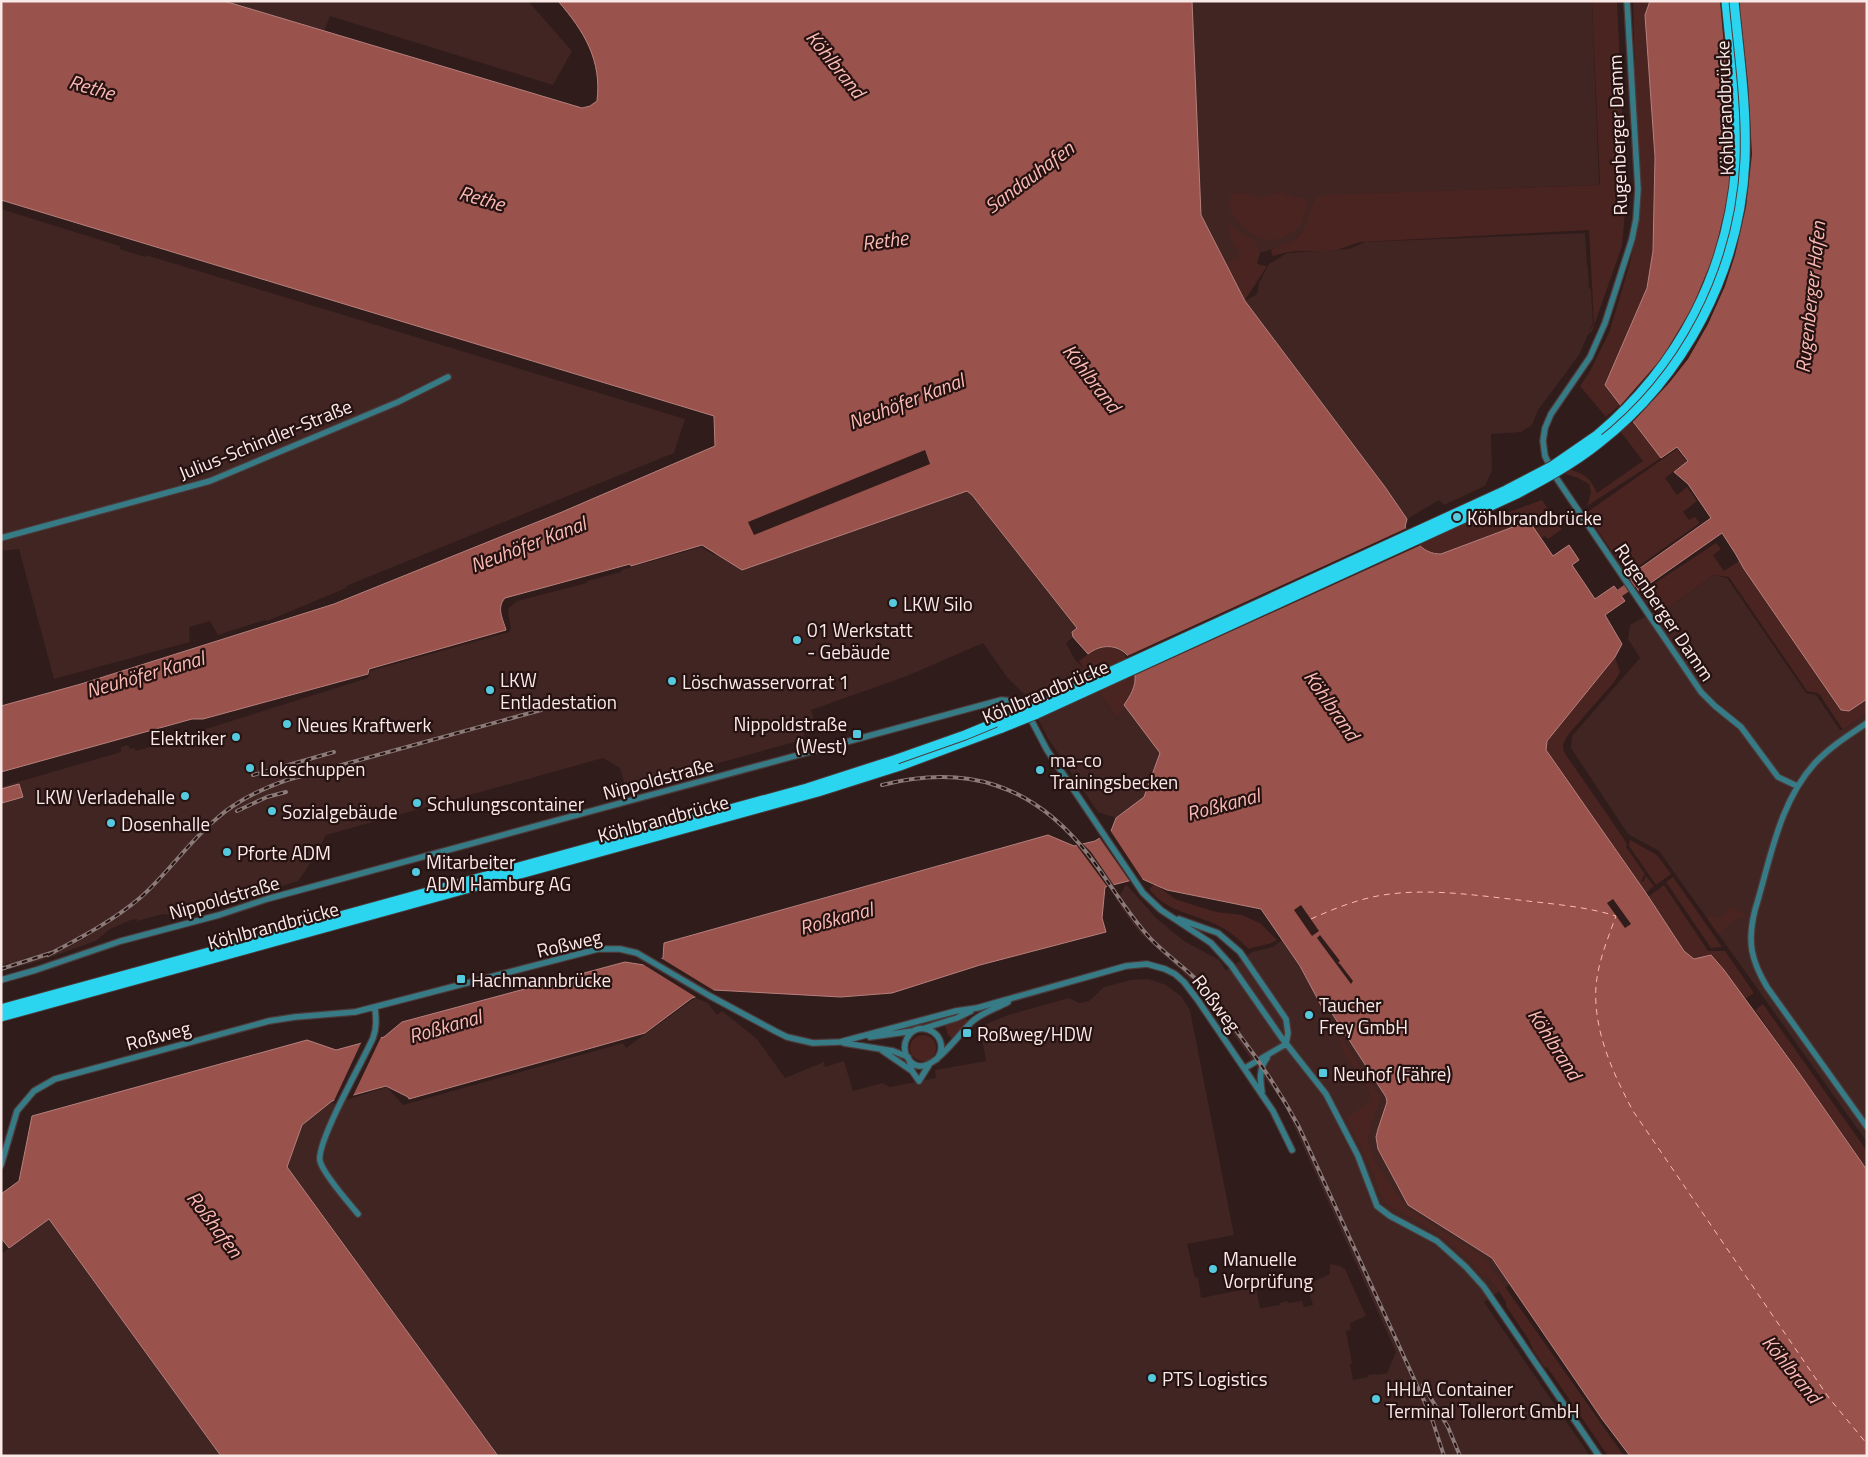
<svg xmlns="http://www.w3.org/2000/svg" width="1868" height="1457" font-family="'Titillium Web',sans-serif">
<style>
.built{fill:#402523}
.green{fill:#4a2421}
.water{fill:#9a524d;stroke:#b6807c}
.pier{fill:#301c1a}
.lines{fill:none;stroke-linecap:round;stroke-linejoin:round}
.canal{stroke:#9a524d;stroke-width:8}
.ferry{stroke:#fbbab4;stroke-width:1;stroke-dasharray:6 5;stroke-linecap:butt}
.minor-casing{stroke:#4c3937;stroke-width:8}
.primary-casing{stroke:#4c3937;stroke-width:11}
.minor{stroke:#377b87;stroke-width:5.5}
.primary{stroke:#2bd5ef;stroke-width:9}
.rail-casing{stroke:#8b7a78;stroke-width:4}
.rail{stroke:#261211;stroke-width:2;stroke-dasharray:5.5;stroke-linecap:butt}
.primary-bridge-casing{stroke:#4c3937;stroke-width:11;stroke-linecap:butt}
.primary-bridge{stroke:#2bd5ef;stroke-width:9}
.poi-dot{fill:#55cadf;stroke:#261211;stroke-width:2}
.labels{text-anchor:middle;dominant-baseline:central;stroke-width:4.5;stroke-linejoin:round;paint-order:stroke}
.street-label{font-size:19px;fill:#f9eae8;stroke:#261211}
.poi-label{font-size:19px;fill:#f9eae8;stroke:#261211;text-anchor:start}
.water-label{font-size:20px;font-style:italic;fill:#fbbab4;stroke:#261211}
</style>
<rect width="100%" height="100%" fill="#301c1a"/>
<path class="built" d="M212,1H528L572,51L553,85L330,16L323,34Z
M1192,1H1592L1599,185L1331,195L1293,243L1226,263L1201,215Z
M1,209L120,246V249L145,257L146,255L685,419L674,453L346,586V588L267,621L265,620L218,635L210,621L189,627L190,642L54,679L19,549L1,551Z
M1585,233L1587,267H1588L1589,288L1591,290L1593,323L1579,355L1538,410L1532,425L1521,432L1491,434L1492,471L1485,486L1444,505L1439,500L1407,519L1385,487L1245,301L1257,294L1259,283L1269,264L1287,253L1349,249L1365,242Z
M964,491H967L972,495L1077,628L1072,632L1073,637L1066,643L1075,660L1084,668L1117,718L1124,705L1160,753L1144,797L1116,818L1098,812L1049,740L1026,696L1007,677L983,643L907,676L811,710L814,720L801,723L805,739L626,789L620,768L603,758L326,835L306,870L298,881L187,915L174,916L163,914L137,921V919L131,920L110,929L96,941L36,962L10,969L9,963L1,965V787L121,752V747L128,745L130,749L134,748L136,751L368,678L370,671L509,632L511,629L508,613L509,608L517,601L587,583V581L621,572L622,570L701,547L714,555L717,554L743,570Z
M1714,575L1727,578L1806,693L1816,695L1840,730H1843L1867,713V1142L1659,851L1628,834L1571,748L1572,736L1640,658L1628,639L1630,625L1653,612L1658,614L1661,613Z
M1126,884L1156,918L1184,941L1219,960L1226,971L1252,952L1273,947L1282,940L1300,966L1323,1009H1328L1333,1015L1386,1097L1387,1102L1376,1137L1378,1149L1408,1205L1492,1258L1510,1284L1484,1302L1590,1456H498L287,1167L302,1125L332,1101L333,1104L387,1087L403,1105L623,1043L626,1048L695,998L708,1003L717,1015L722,1011L757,1039L785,1078L824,1062L825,1067L844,1061L853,1091L882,1083L890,1087L936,1078L935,1070L986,1061L980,1027L1008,1015L1069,998L1079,1003L1089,1001L1104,987L1131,980L1149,979L1166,985L1181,996L1190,1010L1234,1235L1187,1244L1195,1278L1198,1277L1201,1298L1256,1287L1260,1308L1280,1305V1303L1287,1301L1288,1303L1302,1301L1304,1307L1313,1305L1308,1288V1284L1330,1274V1264L1340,1266L1345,1269L1366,1316L1350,1323L1351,1330L1346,1331L1352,1363L1350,1364L1353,1380L1368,1377V1375L1375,1374L1376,1375L1387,1373L1396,1352L1285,1106L1201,989L1143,936L1132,923L1115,898L1120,895Z
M49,1219L221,1456H1V1254Z"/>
<path class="green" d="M1592,1H1617L1626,200L1622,246L1592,331L1588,335L1594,323L1589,230L1362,242C1353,243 1345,248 1336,250C1314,253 1295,248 1274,256L1272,255L1271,250C1279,245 1289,244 1296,239C1311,226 1306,205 1320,195L1600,185Z
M1633,1H1650L1645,15L1655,157L1653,251L1647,288L1605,385L1620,405L1606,417L1580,386L1589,373L1609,333L1630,263L1637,228V140Z
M1280,192L1295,198L1306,197C1308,218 1300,232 1280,238C1276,239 1272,241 1269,240C1253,239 1234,221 1228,206L1231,202L1230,197L1233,194L1242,193L1263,197Z
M1229,224L1257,243L1260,254L1257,263L1260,265L1267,266L1245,300L1226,263L1240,257C1236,243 1228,240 1229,224Z
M1632,420L1661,458L1587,506L1591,493L1589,484L1578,478L1560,472L1565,468C1583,474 1590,476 1597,493L1643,461L1620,431Z
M1677,449L1687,462L1665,478L1677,495L1687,487L1697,501L1683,512L1689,520L1695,517L1700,523L1627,574L1586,513Z
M1542,500L1562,529L1548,539L1545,536L1541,539L1529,521L1441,554C1430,554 1423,551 1416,541L1471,518L1506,513Z
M1716,543L1721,549L1713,555L1724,571L1739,561L1849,710L1867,699V713L1843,730L1820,695L1817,693L1807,691L1729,577L1714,575L1661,613L1658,614L1653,612L1640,593Z
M1107,646C1126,649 1139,666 1134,687C1131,698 1123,708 1117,718L1079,661L1096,648Z
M1615,657L1620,672L1614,682L1567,736L1563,745L1564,752L1622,836L1627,844L1626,847L1645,874L1641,881L1643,882L1646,876L1654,886L1646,893L1546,750L1547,741Z
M1630,840L1657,855L1671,874L1656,885L1629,846Z
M1673,877L1722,947L1711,948L1666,882Z
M1155,884L1175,899L1216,912L1242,915L1260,923L1277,940C1268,946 1259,945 1249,949C1240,941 1232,933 1221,927C1197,914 1167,913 1149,889Z
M1664,885L1708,951H1725L1754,993L1745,999L1711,955L1694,959L1684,951L1648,897Z
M1730,906L1746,915L1744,918L1739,917L1718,934L1707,918L1710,916L1721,919Z
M1763,1004L1867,1151V1169L1755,1010Z
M966,1018L968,1022L953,1039L948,1035L945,1025Z
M1337,1031L1381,1098L1369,1129L1368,1142L1375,1162L1407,1208L1484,1257L1624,1456H1608L1547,1367L1545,1368L1533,1350L1529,1340L1506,1306V1302L1492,1281L1479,1273L1480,1272L1468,1259L1434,1231L1389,1206L1379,1192L1373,1171L1346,1118L1372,1100L1365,1083L1343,1052Z
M910 1048a13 13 0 1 1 26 0a13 13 0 1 1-26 0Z"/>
<path class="water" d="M1,1H224L582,108L590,106L597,101C602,60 584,31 558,1H1192L1201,215L1245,301L1385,487L1407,519L1405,527C1416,541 1422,554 1441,554L1529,521L1553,556L1569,545L1579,560L1572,565L1595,599L1614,586L1625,601L1605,615L1622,644L1615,657L1547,741L1546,750L1646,893L1684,951L1694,959L1711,955L1724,970L1797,1070L1867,1170V1456H1630L1602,1419L1492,1258L1408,1205L1378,1149L1376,1137L1378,1129L1387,1102L1386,1097L1333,1015L1328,1009H1323L1300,966L1261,909L1167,890L1140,878L1105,887L1102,918L1106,932L980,965L892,993L841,997L714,990L692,998L645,1033L409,1099L408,1097L386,1086L332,1101L302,1125L287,1167L498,1456H221L49,1219L9,1248L1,1238V1194L19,1181L32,1116L307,1040L336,1050L384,1037L402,1022L625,962L644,965L663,958L664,943L1048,835L1074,846L1095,841L1111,831L1116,818L1144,797L1160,753L1124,705C1130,696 1136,687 1135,676C1134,649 1108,638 1088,654L1073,637L1072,632L1077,628L972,495L967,491L742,570L702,545L631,566L630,564L505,598C496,608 503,619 506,630L369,669L368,674L203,719H192L1,772V706L81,684L334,604L562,512L715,446L714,416L1,200Z
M1650,1H1867V699L1849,711L1841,710L1744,569L1735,553L1722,533L1639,591L1629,576L1711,518L1688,484L1674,472L1688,461L1677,447L1661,458L1605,385L1647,288L1653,251L1655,157L1645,15Z
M19,784L23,797L2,803L1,789Z"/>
<path class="pier" d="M1720,1H1739L1748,84L1752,154L1746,207L1735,255L1725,286L1708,324L1688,359L1669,383L1631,424L1619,407L1662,358L1692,308L1714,255L1725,209L1729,186L1732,136Z
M925,450L930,464L754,535L748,522Z
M1409,527L1421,545L1133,676L1131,667L1125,657Z
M1110,830L1143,880L1141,881L1131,883L1099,837Z
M1081,842L1091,852L1115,887L1109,889L1075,843Z
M1613,899L1631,924L1625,928L1607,903Z
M1301,905L1319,931L1312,936L1294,910Z
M1320,935L1340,961L1338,963L1340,964L1353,981L1351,984L1317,938Z
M659,957L718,993L699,999L641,963Z
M382,1035L352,1098L333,1103L362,1041Z"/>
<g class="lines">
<path class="canal" d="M1611,599L1641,578"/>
<path class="ferry" d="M1311,919C1333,909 1358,899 1383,895C1428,888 1473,895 1519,900C1551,904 1584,906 1616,916C1608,938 1598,962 1596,986C1593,1031 1613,1073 1633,1111L1829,1398L1867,1444"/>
<defs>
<path id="minor" d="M1627,1L1638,189L1636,219L1632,239L1605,323L1590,357L1551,414L1545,428L1543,441L1545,456L1555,476L1701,692L1715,706L1741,727L1778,777L1797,786
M1,538L210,481L398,402L448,377
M1867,723C1849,735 1830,747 1815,763C1779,802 1770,861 1755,910C1747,942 1751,960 1767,987L1867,1127
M1179,919L1218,933L1240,952L1286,1019L1288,1033L1286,1044
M1,980L36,970L121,941L219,915L267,899L1001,700L1015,701L1027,712L1047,750L1143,893L1161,910L1211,943L1231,965L1281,1037L1326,1094L1358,1156L1377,1206L1390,1216L1437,1241L1466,1267L1484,1287L1599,1456
M925,1028L957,1018L971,1011
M870,1037L913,1031
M844,1043L893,1051L908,1057
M880,1049L912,1071
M909,1059L912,1071L919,1081L929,1065
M937,1059C953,1036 919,1016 907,1038C904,1044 904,1051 907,1057C926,1088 960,1030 974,1020C984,1012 997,1008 1008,1002
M1245,1068L1286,1044
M1262,1092C1260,1080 1259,1068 1267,1058
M1,1165L17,1111L34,1091L55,1079L269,1021L295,1017L355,1012L598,949H620L637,953L710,996L775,1031L787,1037L813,1043L840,1042L956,1011L977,1008L1126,966L1147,964L1165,969L1175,974L1184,982L1197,999L1273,1111L1292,1150
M358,1214C349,1203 323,1174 320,1161C316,1142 363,1061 373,1038C377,1028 376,1018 375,1008"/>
<path id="primary" d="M1597,435C1679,366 1729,270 1736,163C1739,109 1731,55 1726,1
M1,1009L807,788L897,759
M1,1017L818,792L900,766L1002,728"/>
</defs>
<use href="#minor" class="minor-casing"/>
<use href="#primary" class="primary-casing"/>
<use href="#minor" class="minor"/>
<use href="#primary" class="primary"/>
<defs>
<path id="rail" d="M253,775L334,752
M882,785C966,764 1032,784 1087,853C1109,881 1126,912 1150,938C1166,955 1187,969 1203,986C1215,999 1225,1014 1235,1029C1259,1060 1280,1092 1299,1127L1431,1416L1444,1456
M237,811L267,797L286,792
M48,955C80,938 113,921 141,897C168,873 188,843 215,820C236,801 261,789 287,780L541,710
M1,969L54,952
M1423,1385L1448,1427L1460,1456"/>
</defs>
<use href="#rail" class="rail-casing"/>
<use href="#rail" class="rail"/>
<defs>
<path id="primary-bridge" d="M1002,728L1037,714L1517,494C1545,479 1573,464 1598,444C1685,377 1740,271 1745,160C1747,107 1739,54 1734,1
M897,759L965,735L1033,707L1506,490L1552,466L1597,435"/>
</defs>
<use href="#primary-bridge" class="primary-bridge-casing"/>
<use href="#primary-bridge" class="primary-bridge"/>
</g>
<g class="poi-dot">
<circle cx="1457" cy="517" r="5"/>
<circle cx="893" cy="603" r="5"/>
<circle cx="797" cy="640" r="5"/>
<circle cx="672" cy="681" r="5"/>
<circle cx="490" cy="690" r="5"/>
<circle cx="287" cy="724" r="5"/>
<rect x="852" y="729" width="10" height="10" rx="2.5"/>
<circle cx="236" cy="737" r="5"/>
<circle cx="250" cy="768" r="5"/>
<circle cx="1040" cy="770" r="5"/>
<circle cx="185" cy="796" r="5"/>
<circle cx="417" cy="803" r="5"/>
<circle cx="272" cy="811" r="5"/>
<circle cx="111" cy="823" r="5"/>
<circle cx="227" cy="852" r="5"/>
<circle cx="416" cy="872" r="5"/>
<rect x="456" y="974" width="10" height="10" rx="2.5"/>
<circle cx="1309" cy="1015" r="5"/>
<rect x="962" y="1028" width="10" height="10" rx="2.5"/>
<rect x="1318" y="1068" width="10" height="10" rx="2.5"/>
<circle cx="1213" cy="1269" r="5"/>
<circle cx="1152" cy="1378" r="5"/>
<circle cx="1376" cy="1399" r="5"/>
</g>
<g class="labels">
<g class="street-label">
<text transform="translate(1724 108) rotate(-92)">Köhlbrandbrücke</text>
<text transform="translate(1617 135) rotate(-92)">Rugenberger Damm</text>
<text transform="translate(265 439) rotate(-22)">Julius-Schindler-Straße</text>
<text transform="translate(1665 612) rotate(56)">Rugenberger Damm</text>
<text transform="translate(1045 691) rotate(-23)">Köhlbrandbrücke</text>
<text transform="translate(658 778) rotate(-15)">Nippoldstraße</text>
<text transform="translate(663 818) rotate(-15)">Köhlbrandbrücke</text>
<text transform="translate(224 897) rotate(-16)">Nippoldstraße</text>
<text transform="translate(273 925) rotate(-15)">Köhlbrandbrücke</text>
<text transform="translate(569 943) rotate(-13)">Roßweg</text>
<text transform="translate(1217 1003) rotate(53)">Roßweg</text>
<text transform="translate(158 1035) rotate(-15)">Roßweg</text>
</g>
<g class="poi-label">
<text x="1467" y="517">Köhlbrandbrücke</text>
<text x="903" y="603">LKW Silo</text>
<text x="807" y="629">01 Werkstatt<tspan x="807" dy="22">- Gebäude</tspan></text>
<text x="500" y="679">LKW<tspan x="500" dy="22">Entladestation</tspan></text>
<text x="682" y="681">Löschwasservorrat 1</text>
<text x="847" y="723" text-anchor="end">Nippoldstraße<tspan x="847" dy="22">(West)</tspan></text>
<text x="297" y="724">Neues Kraftwerk</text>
<text x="226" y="737" text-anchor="end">Elektriker</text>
<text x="1050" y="759">ma-co<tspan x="1050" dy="22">Trainingsbecken</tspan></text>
<text x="260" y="768">Lokschuppen</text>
<text x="175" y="796" text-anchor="end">LKW Verladehalle</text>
<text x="427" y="803">Schulungscontainer</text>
<text x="282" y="811">Sozialgebäude</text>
<text x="121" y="823">Dosenhalle</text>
<text x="237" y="852">Pforte ADM</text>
<text x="426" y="861">Mitarbeiter<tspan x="426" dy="22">ADM Hamburg AG</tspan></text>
<text x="471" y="979">Hachmannbrücke</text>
<text x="1319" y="1004">Taucher<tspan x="1319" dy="22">Frey GmbH</tspan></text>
<text x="977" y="1033">Roßweg/HDW</text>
<text x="1333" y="1073">Neuhof (Fähre)</text>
<text x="1223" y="1258">Manuelle<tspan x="1223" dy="22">Vorprüfung</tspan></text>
<text x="1162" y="1378">PTS Logistics</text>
<text x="1386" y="1388">HHLA Container<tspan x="1386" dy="22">Terminal Tollerort GmbH</tspan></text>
</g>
<g class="water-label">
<text transform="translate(836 64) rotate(51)">Köhlbrand</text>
<text transform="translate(92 87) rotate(16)">Rethe</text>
<text transform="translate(1029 177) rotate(-37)">Sandauhafen</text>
<text transform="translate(482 198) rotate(16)">Rethe</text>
<text transform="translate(885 240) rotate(-7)">Rethe</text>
<text transform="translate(1810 297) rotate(-84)">Rugenberger Hafen</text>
<text transform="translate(1092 378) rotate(52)">Köhlbrand</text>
<text transform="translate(906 401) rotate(-21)">Neuhöfer Kanal</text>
<text transform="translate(528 544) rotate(-21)">Neuhöfer Kanal</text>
<text transform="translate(145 674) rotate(-16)">Neuhöfer Kanal</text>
<text transform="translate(1332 705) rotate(55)">Köhlbrand</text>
<text transform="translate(1223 804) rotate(-15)">Roßkanal</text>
<text transform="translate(836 918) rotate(-15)">Roßkanal</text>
<text transform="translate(445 1026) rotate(-16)">Roßkanal</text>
<text transform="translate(1555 1044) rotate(57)">Köhlbrand</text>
<text transform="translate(215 1224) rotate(53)">Roßhafen</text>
<text transform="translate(1792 1369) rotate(51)">Köhlbrand</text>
</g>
</g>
<rect width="1868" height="1457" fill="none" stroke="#f9eae8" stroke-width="5"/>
</svg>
